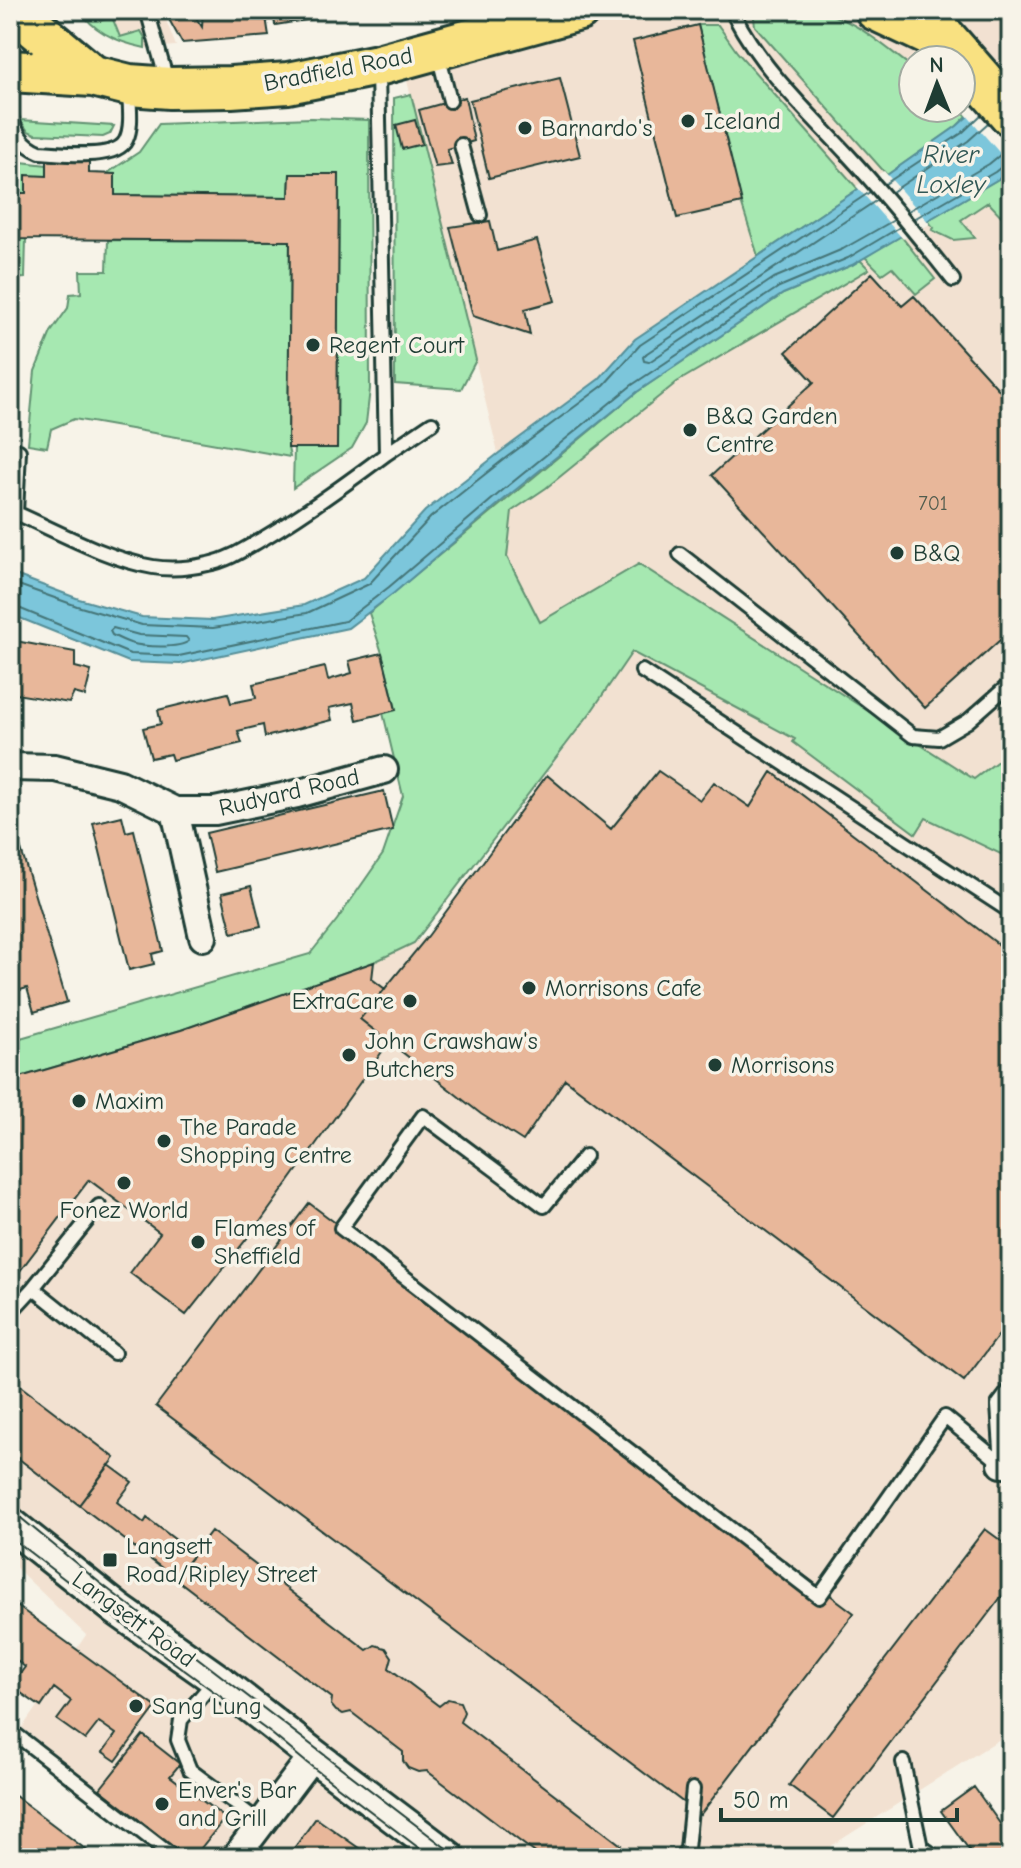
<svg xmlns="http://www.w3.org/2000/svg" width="1021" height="1868" font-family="'Comic Neue',sans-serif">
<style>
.built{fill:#f2e1d1;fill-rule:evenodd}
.green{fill:#a6e8b1;stroke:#629272;stroke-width:2}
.water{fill:#7bc6db;stroke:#568f98;stroke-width:2}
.pier{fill:#f7f3e8}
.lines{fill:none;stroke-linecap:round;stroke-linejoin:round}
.shore{stroke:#447477;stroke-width:2}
.building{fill:#e8b79a;stroke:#1f3d34;stroke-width:2}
.service-casing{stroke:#1f3d34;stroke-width:18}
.minor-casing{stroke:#1f3d34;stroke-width:32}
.tertiary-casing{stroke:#1f3d34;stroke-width:38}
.primary-casing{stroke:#1f3d34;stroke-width:46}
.trunk-casing{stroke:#1f3d34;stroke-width:48}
.service{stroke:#f7f3e8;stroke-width:12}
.minor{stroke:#f7f3e8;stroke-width:26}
.tertiary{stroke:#f7f3e8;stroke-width:32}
.primary{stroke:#f9e181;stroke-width:40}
.trunk{stroke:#f9e181;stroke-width:42}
.tram{stroke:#1f3d34;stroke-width:2}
.poi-dot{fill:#1f3d34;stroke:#f7f3e8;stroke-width:3}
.labels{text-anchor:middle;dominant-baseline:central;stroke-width:7;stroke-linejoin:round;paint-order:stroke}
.number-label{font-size:20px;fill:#515c4e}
.street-label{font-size:24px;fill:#1f3d34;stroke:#f7f3e8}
.poi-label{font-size:24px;fill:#1f3d34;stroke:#f7f3e8;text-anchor:start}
.water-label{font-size:26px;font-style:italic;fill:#315855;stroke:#f7f3e8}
</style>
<rect width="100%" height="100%" fill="#f7f3e8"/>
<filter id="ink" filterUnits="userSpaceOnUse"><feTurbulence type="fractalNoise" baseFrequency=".0125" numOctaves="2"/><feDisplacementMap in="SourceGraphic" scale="16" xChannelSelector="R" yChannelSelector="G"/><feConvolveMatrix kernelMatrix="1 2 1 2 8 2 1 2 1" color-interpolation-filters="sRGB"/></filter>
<g filter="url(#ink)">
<path class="built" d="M80,10H162L176,46L145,48L128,45L92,26Z
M549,10H1011V1732L812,1858H187L22,1728L86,1635L10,1562V1080L181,1030L374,962L428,936L591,712L425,511L498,453L400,52ZM913,60H961V108H913Z"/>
<path class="green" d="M80,10H96L100,21L112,17L120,37L141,31L145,38V48C121,43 93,32 80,10Z
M753,10C771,10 791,8 810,10C850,14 882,45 913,68V108H960L967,116L957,126L887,175L755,26Z
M698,25H718L737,52L858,189L758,256L741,202Z
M411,94L476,360L461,389L395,384L394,98Z
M311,118L369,120L370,389L366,423L352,448L293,488L294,448H337L339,174H290L289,197L115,195V174H106L139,152L159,124Z
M20,120L114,126L110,134L103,137L35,134L28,131Z
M10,151L21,162L47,165V176H26V193H10Z
M1010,170L1011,214L1004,219L988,202L961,220L975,238L953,240L932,230L934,228L928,221L930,219L1000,178Z
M901,236L935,279L916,294L892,267L882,274L865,257Z
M10,239H26L25,278L10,279Z
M108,240L290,241L288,448L290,457L74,419L51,429L47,447L28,444L35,371L51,332L68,308L70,294L81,293L80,271H107Z
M860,260L869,269L677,382L546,488L512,511L507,557L540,622L639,564L974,779L1011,751V859L926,818L916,834L793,742L795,739L632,652L591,712L414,943L374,962L181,1030L10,1080V1041L310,954L337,920L383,854L403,796L383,713L396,709L382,653L369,613L637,392L783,294L852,265Z"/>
<path class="water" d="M1011,77V169L1000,178L852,265L783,294L637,392L508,496L394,593L348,628L180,664L129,662L10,614V573L79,599L142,617L212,620L304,605L364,578L425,511L499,453L599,379L635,339L858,189L887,175L957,126Z"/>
<path class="pier" d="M1008,73H1011V166L965,113Z
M884,171L930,224L903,239L856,186Z"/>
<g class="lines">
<path class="shore" d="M885,184L962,133L981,115
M892,192L968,141L988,123
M877,200L647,353L643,357L644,361L649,362L774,278L843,249L894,220
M908,211L989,164L1000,155L1011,154
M914,219L995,172L1005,164H1011
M10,582L77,606L142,625L213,628L307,613L369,584L431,517L503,460L604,385L640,345L870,192
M10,607H16L130,654L179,656L345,621L389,587L503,490L632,385L779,287L848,258L900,227
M113,628L139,635L186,637L189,641C179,649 143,647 130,643C124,641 118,638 112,635L110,631Z"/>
</g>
<path class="building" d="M173,10H191L202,27L203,10H265L269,36L182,43L166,14Z
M273,10H341L312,19L275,25Z
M698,25L742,203L677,218L633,41Z
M560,78L580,156L489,178L470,100Z
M465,97L474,141L447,149L452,165L435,167L419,110Z
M415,120L422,144L402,149L396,125Z
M47,159H89V173L115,174V195L289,197L290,174H339L337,448H288L290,241L10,239V193H26V175L47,176Z
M490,221L497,251L537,240L555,301L525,309L530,335L473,316L450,227Z
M872,273L902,306L914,296L1011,403V630L925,708L712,475L814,382L786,352Z
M10,640L75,652V667L91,671L85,696L74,693L69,703L10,693Z
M382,653L396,710L357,720L353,703L329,708L332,720L265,737L263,725L238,731L242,743L172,760L170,754L151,758L143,728L161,724L158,710L228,693L231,703L256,698L253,684L325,667L328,680L352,673L349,661Z
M658,771L700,800L714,782L750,807L772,772L1011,954V1319L964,1381L565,1079L523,1141L481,1114L360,1019L428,936L547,775L611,829Z
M384,791L393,830L215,872L206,833Z
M10,813L67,1002L34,1012L27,988L17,991L10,969Z
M122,816L126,832L134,830L163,951L152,954L154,964L129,970L93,823Z
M251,886L261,926L232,933L222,893Z
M374,962L372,979L385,989L360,1019L389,1042L260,1222L186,1315L130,1273L160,1233L89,1180L10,1284V1080L181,1030Z
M309,1203L854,1613L700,1815L156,1406Z
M19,1385L115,1458L79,1505L10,1452V1397Z
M109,1465L132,1482L117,1502L144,1523L147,1518L194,1554L175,1578L79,1505Z
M985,1529L1011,1548V1584L833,1818L789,1785Z
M211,1531L367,1650L375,1645L386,1648L392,1657L389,1668L439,1706L448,1699L460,1702L464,1712L460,1722L621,1845L611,1858H542L427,1771L418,1772L408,1768L403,1761V1752L351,1712L343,1714L336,1711L331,1705L332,1698L175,1578Z
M10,1601L156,1707L116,1761L103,1752L116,1734L99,1722L85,1740L57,1720L71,1701L54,1688L41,1707L11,1686L25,1667L10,1656Z
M143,1735L180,1764L170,1776L225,1818L193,1858H187L100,1789Z
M974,1787L1011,1839V1858H975L941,1811Z
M10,1792L97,1858H22L10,1848Z
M316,1818L373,1858H287Z"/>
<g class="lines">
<defs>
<path id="service" d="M147,10L167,81
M735,17C762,69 807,111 847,154C884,194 919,237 953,280
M438,54L450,101
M10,114C16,132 22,145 40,152C60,153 116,161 126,140C133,126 129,104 129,89
M461,145L480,215
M19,451L16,513C59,532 107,559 153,567C171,570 191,568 208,564C229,560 246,548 264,538C306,513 346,484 386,454L378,72
M386,454L432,423
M680,554L913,736L939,738L968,721L1011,683
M642,671L1011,912
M585,1156L544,1206L423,1116L341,1228L819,1597L945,1417L1002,1464
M33,1288L114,1353
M10,1313L33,1288L99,1206
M1002,1464L998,1405L1011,1388
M215,1680L181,1720L178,1740L190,1770L261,1823
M10,1730L175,1858
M903,1762L923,1857
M681,1858L687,1849L693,1789"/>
<path id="minor" d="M10,767L55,768L120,784L175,811H215L297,794L384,770
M175,811L203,937
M1002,1464H1011
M924,1857V1858
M235,1858L313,1755"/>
<path id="tertiary" d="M10,1524L117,1609L216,1679L313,1755L449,1858"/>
<path id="primary" d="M876,10L950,45
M33,26L93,76
M10,71L93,76L129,85L170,88L231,87L288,83L378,65L579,10"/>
<path id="trunk" d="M920,10L1011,114"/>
</defs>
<use href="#service" class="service-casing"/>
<use href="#minor" class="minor-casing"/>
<use href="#tertiary" class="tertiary-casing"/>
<use href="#primary" class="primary-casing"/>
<use href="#trunk" class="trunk-casing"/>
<use href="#service" class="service"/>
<use href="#minor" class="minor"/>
<use href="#tertiary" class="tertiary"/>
<use href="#primary" class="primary"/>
<use href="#trunk" class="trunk"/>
<path class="tram" d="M10,1509L100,1583L459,1858
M10,1537L150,1645L272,1734L307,1763L432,1858"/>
</g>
</g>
<g class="poi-dot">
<circle cx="688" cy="121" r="8"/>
<circle cx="525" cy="128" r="8"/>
<circle cx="313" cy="345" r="8"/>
<circle cx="690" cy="430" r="8"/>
<circle cx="897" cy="553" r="8"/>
<circle cx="529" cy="988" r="8"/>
<circle cx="410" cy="1001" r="8"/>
<circle cx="349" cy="1055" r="8"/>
<circle cx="715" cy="1065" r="8"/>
<circle cx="79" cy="1101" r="8"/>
<circle cx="164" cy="1141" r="8"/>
<circle cx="124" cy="1183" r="8"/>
<circle cx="198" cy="1242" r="8"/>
<rect x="102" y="1552" width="16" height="16" rx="4"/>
<circle cx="136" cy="1706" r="8"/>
<circle cx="162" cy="1804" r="8"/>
</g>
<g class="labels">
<g class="number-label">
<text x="933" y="503">701</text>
</g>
<g class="street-label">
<text transform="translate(338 69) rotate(-11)">Bradfield Road</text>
<text transform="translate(289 792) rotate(-13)">Rudyard Road</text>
<text transform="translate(134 1619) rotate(36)">Langsett Road</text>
</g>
<g class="poi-label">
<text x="704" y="121">Iceland</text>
<text x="541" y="128">Barnardo's</text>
<text x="329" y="345">Regent Court</text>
<text x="706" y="416">B&amp;Q Garden<tspan x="706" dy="28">Centre</tspan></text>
<text x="913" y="553">B&amp;Q</text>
<text x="545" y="988">Morrisons Cafe</text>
<text x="394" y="1001" text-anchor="end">ExtraCare</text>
<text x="365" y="1041">John Crawshaw's<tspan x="365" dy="28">Butchers</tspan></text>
<text x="731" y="1065">Morrisons</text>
<text x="95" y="1101">Maxim</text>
<text x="180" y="1127">The Parade<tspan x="180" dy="28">Shopping Centre</tspan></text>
<text x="124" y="1210" text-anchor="middle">Fonez World</text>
<text x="214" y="1228">Flames of<tspan x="214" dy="28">Sheffield</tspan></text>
<text x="126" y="1546">Langsett<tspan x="126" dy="28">Road/Ripley Street</tspan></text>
<text x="152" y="1706">Sang Lung</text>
<text x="178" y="1790">Enver's Bar<tspan x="178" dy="28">and Grill</tspan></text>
</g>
<g class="water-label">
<text x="951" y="155">River<tspan x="951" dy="30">Loxley</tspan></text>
</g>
</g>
<rect width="1021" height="1868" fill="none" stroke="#f7f3e8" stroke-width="40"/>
<rect x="20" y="20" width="981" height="1828" fill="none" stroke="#1f3d34" stroke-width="3" filter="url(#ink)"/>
<g transform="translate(937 84) rotate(359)"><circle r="38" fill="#f7f3e8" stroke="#a1aaa0" stroke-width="2"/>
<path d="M0-6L14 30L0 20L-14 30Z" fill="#1f3d34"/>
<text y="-12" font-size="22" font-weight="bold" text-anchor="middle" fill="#1f3d34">N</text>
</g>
<path d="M721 1808v12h236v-12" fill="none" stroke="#1f3d34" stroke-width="4"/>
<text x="733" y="1808" font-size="24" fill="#1f3d34" stroke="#f7f3e8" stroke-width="6" paint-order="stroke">50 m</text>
</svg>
